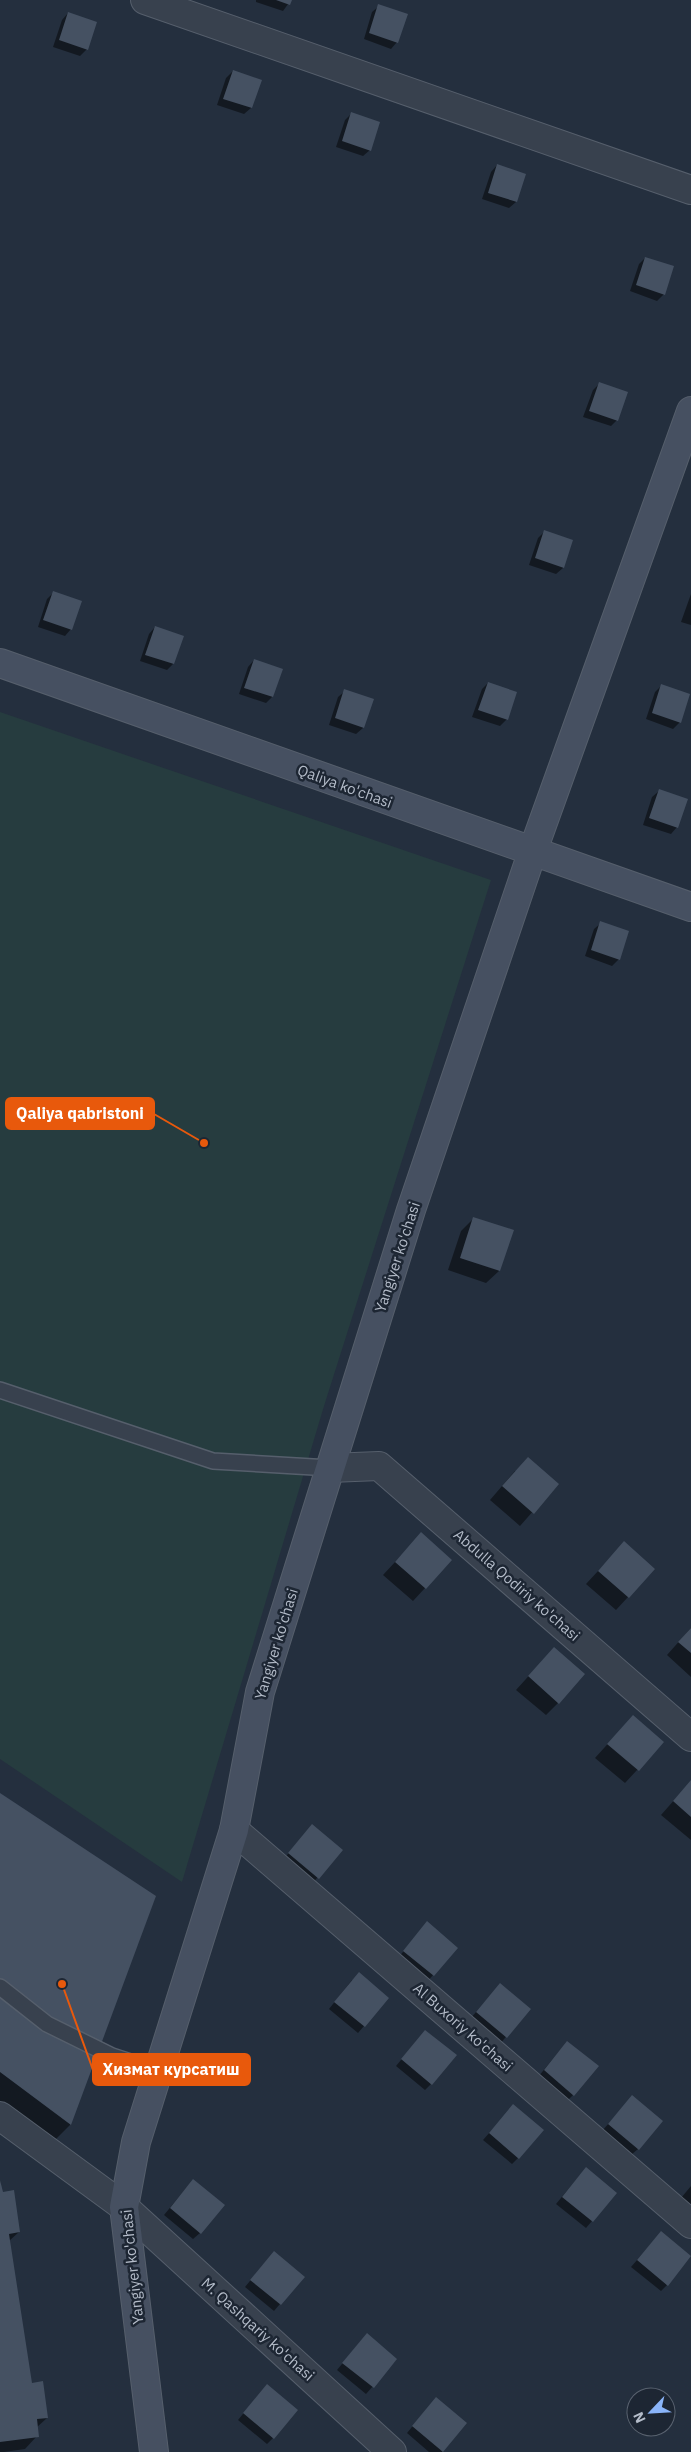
<svg xmlns="http://www.w3.org/2000/svg" width="691" height="2452" font-family="'IBM Plex Sans',sans-serif">
<style>
.green{fill:#263c3f}
.shadow{fill:#0007}
.building{fill:#455162}
.lines{fill:none;stroke-linecap:round;stroke-linejoin:round}
.lane-casing{stroke:#565f6c;stroke-width:18}
.street-casing{stroke:#565f6c;stroke-width:30}
.secondary-casing{stroke:#565f6c;stroke-width:30}
.lane{stroke:#38414e;stroke-width:15}
.street{stroke:#38414e;stroke-width:28}
.secondary{stroke:#465061;stroke-width:28}
.labels{text-anchor:middle;dominant-baseline:central;stroke-width:5;stroke-linejoin:round;paint-order:stroke}
.street-label{font-size:15px;fill:#b4bcc9;stroke:#1d2633}
.leader{fill:none;stroke:#e8590c;stroke-width:2}
.callout-dot{fill:#e8590c;stroke:#1d2633;stroke-width:2}
.callout{fill:#e8590c;stroke:#e8590c;stroke-width:2}
.callout-label{font-size:16px;text-anchor:middle;font-weight:bold;fill:#fff}
</style>
<rect width="100%" height="100%" fill="#242f3e"/>
<path class="green" d="M0,712L491,880L324,1406L182,1882L0,1759Z"/>
<path class="shadow" d="M256,0H291L283,11L256,2Z
M379,6L397,42L391,49L364,39L372,12Z
M68,13L87,49L80,56L53,47L62,20Z
M233,71L260,81L251,108L244,114L217,105L226,78Z
M351,114L370,150L363,156L336,147L345,120Z
M497,165L516,202L509,208L482,199L491,172Z
M645,258L664,294L657,301L630,291L639,264Z
M599,384L617,420L611,426L583,417L593,390Z
M544,532L571,540L563,568L556,574L529,565L538,538Z
M53,593L71,629L65,636L38,627L47,599Z
M691,594V625L681,622Z
M155,627L173,664L167,670L140,661L149,634Z
M254,660L282,670L272,697L266,703L239,694L248,667Z
M488,683L507,719L500,726L472,717L482,689Z
M661,686L680,722L673,729L646,719L655,692Z
M345,691L372,700L363,728L356,734L329,725L338,697Z
M659,791L677,827L671,834L643,825L652,797Z
M601,923L619,959L612,966L585,956L594,929Z
M474,1218L499,1271L486,1283L448,1270L461,1231Z
M515,1471L557,1484L520,1526L490,1500Z
M421,1534L425,1588L413,1601L383,1575Z
M624,1543L628,1597L616,1610L586,1584Z
M691,1628V1677L667,1655Z
M554,1648L558,1703L546,1715L516,1690Z
M633,1716L663,1742L625,1783L595,1758Z
M691,1781V1840L661,1815Z
M0,1795L155,1897L70,2125L49,2146L0,2109Z
M306,1832L341,1850L311,1885L283,1860Z
M421,1930L456,1948L427,1982L398,1958Z
M352,1980L387,1999L358,2033L329,2009Z
M494,1991L529,2009L500,2044L470,2019Z
M419,2038L431,2084L425,2090L396,2066Z
M561,2049L573,2095L567,2101L538,2077Z
M632,2097L638,2149L631,2155L602,2131Z
M513,2106L518,2158L512,2164L483,2140Z
M580,2175L616,2193L586,2228L556,2204Z
M0,2180L2,2193L19,2232L9,2241L31,2384L47,2418L36,2428L37,2436L25,2449L4,2452H0Z
M691,2186V2206L681,2198Z
M187,2187L200,2233L193,2239L164,2215Z
M655,2239L667,2285L661,2291L631,2267Z
M268,2259L303,2277L274,2311L245,2287Z
M361,2341L396,2360L366,2394L337,2370Z
M261,2392L273,2438L267,2444L238,2420Z
M430,2405L466,2423L442,2452H429L407,2433Z"/>
<path class="building" d="M276,0H292L290,5Z
M378,4L408,14L398,43L369,33Z
M68,12L97,22L88,50L59,40Z
M233,70L262,80L252,108L223,99Z
M351,112L380,122L371,151L342,141Z
M497,164L526,174L517,202L488,193Z
M645,257L674,266L665,295L636,285Z
M599,382L628,392L618,421L589,411Z
M544,530L573,540L564,568L535,558Z
M53,591L82,601L72,630L43,620Z
M155,626L184,636L174,664L145,655Z
M254,659L283,669L273,697L244,688Z
M488,682L517,692L508,720L478,710Z
M661,684L690,694L681,723L652,713Z
M344,689L374,699L364,728L335,718Z
M659,789L688,799L678,828L649,818Z
M600,921L629,931L620,960L591,950Z
M473,1217L514,1230L500,1271L460,1258Z
M528,1457L559,1484L534,1514L502,1486Z
M421,1532L452,1560L426,1589L395,1562Z
M624,1541L655,1569L629,1598L598,1571Z
M691,1628V1653L678,1642Z
M554,1647L585,1674L559,1704L528,1676Z
M633,1715L664,1742L639,1771L607,1744Z
M691,1780V1817L673,1801Z
M0,1793L156,1896L71,2125L0,2072Z
M312,1824L343,1850L319,1879L288,1853Z
M427,1921L458,1948L434,1976L403,1951Z
M359,1972L389,1998L365,2027L334,2002Z
M500,1983L531,2009L507,2038L476,2012Z
M425,2030L457,2055L432,2085L401,2059Z
M567,2041L599,2066L574,2096L544,2070Z
M632,2095L663,2121L639,2150L608,2124Z
M513,2104L544,2130L519,2159L489,2133Z
M586,2167L617,2193L593,2222L562,2197Z
M193,2179L225,2205L201,2234L170,2208Z
M0,2180L3,2192L14,2190L20,2232L9,2234L32,2383L43,2381L48,2418L37,2419L39,2437L0,2442Z
M661,2231L691,2256L668,2286L637,2260Z
M274,2251L305,2277L281,2305L250,2280Z
M367,2333L397,2359L374,2388L342,2363Z
M267,2384L298,2410L274,2439L243,2413Z
M436,2397L467,2423L443,2452L412,2426Z"/>
<g class="lines">
<defs>
<path id="lane" d="M0,1390L213,1461L330,1468
M0,1987L47,2024L112,2056L158,2071"/>
<path id="street" d="M145,0L691,190
M330,1468L379,1466L691,1737
M234,1830L691,2224
M0,2116L124,2207L392,2452"/>
<path id="secondary" d="M0,663L691,907
M154,2452L124,2207L136,2142L234,1830L260,1692L411,1210L532,853L691,411"/>
</defs>
<use href="#lane" class="lane-casing"/>
<use href="#street" class="street-casing"/>
<use href="#secondary" class="secondary-casing"/>
<use href="#lane" class="lane"/>
<use href="#street" class="street"/>
<use href="#secondary" class="secondary"/>
</g>
<g class="labels">
<g class="street-label">
<text transform="translate(345 786) rotate(20)">Qaliya ko'chasi</text>
<text transform="translate(397 1257) rotate(-72)">Yangiyer ko'chasi</text>
<text transform="translate(517 1585) rotate(41)">Abdulla Qodiriy ko'chasi</text>
<text transform="translate(276 1644) rotate(-73)">Yangiyer ko'chasi</text>
<text transform="translate(463 2027) rotate(41)">Al Buxoriy ko'chasi</text>
<text transform="translate(132 2267) rotate(-96)">Yangiyer ko'chasi</text>
<text transform="translate(258 2329) rotate(42)">M. Qashqariy ko'chasi</text>
</g>
</g>
<path class="leader" d="M204 1143L154 1114M62 1984L93 2070"/>
<g class="callout-dot">
<circle cx="204" cy="1143" r="5"/>
<circle cx="62" cy="1984" r="5"/>
</g>
<g class="callout">
<rect x="6" y="1098" width="148" height="31" rx="5"/>
<rect x="93" y="2054" width="157" height="31" rx="5"/>
</g>
<g class="callout-label">
<text x="80" y="1119">Qaliya qabristoni</text>
<text x="171" y="2075">Хизмат курсатиш</text>
</g>
<g transform="translate(651 2412) rotate(245)"><circle r="24" fill="#1d2633" stroke="#59626f"/>
<path d="M0-4L9 19L0 12L-9 19Z" fill="#8ab4f8"/>
<text y="-8" font-size="14" font-weight="bold" text-anchor="middle" fill="#b4bcc9">N</text>
</g>
</svg>
